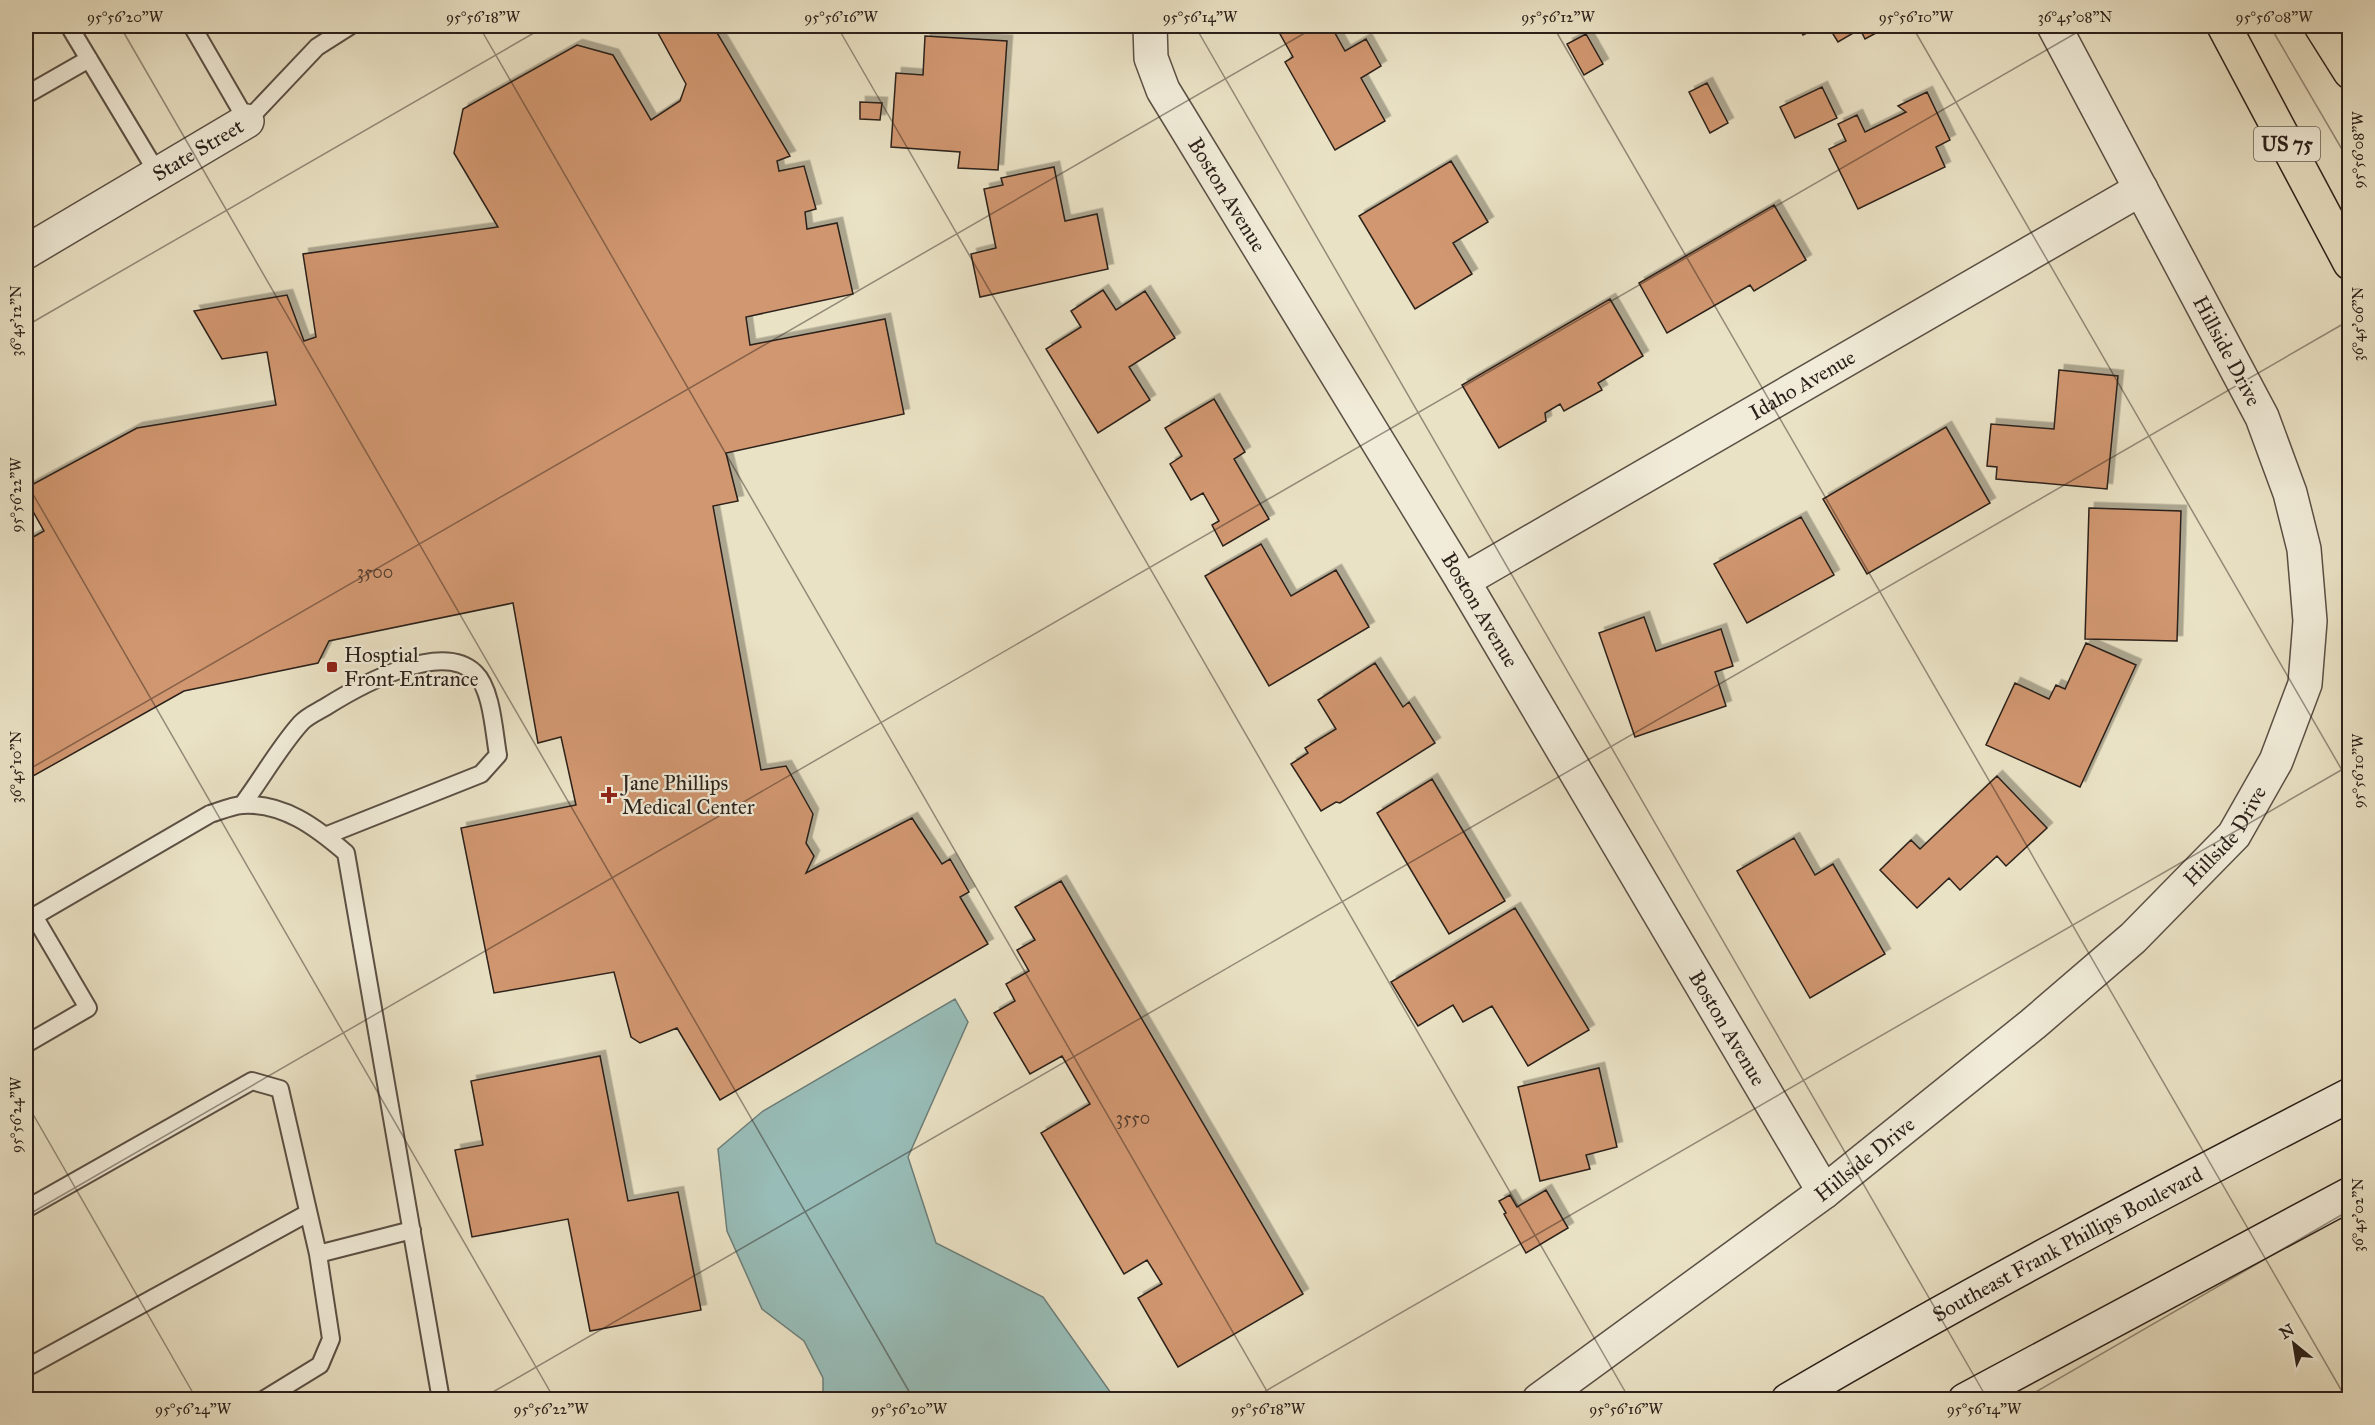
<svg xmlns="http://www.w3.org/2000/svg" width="2375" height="1425" font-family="'IM FELL Great Primer',serif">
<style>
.water{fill:#98bdb8;stroke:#6c7e79;stroke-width:1.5}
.building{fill:#d1976f;stroke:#2b201a;stroke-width:1.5;filter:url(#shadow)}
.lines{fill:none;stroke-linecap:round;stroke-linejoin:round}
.lane-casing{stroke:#5b5045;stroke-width:20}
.street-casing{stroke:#5b5045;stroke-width:36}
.secondary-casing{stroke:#2b201a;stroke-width:36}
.highway-casing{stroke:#2b201a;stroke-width:36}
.lane{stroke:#f1ecd9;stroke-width:16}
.street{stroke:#f1ecd9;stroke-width:33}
.secondary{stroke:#f1ecd9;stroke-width:33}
.highway{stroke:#eae2c5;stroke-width:33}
.ticks{fill:none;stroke:#2b201a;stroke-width:1.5;stroke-opacity:0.45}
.poi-dot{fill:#8f2418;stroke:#f1ecd9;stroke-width:2}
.labels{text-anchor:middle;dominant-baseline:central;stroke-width:4.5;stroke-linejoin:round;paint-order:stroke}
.number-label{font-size:18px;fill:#543e2f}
.shield{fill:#f1ecd9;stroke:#665d53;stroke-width:1.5}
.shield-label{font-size:20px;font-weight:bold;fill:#2b201a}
.street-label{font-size:21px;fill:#2b201a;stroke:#f1ecd9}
.poi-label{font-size:21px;fill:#2b201a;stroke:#f1ecd9;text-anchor:start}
.neatline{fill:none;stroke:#2b201a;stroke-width:2}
.ticks-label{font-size:15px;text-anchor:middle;fill:#2b201a}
</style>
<defs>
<filter id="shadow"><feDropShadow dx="5.5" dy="-5.5" stdDeviation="0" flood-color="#0004"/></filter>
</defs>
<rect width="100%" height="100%" fill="#eae2c5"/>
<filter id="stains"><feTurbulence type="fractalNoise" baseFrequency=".00333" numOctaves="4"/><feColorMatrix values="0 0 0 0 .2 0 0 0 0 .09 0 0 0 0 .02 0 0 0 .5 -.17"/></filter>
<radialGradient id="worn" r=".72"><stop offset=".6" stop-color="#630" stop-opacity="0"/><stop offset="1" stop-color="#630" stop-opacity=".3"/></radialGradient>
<path class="water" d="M955,999L968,1022L908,1157L936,1243L1043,1297L1111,1393L1113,1399H823V1378L804,1341L762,1309L727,1231L718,1149L763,1111Z"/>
<path class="building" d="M671,26H713L790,156L777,161L779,171L804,166L816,209L805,212L807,229L837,223L853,294L746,317L750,345L885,319L904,414L726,453L738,501L713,506L761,770L786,766L813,814L806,843L814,856L806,873L912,818L942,864L950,859L969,892L960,897L988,944L720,1100L677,1028L640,1043L631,1037L614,972L494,993L461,828L576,805L561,737L538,743L513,603L329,641L318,663L184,691L26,780V541L44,531L26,499V488L137,428L276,405L267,352L222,359L194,311L287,295L304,341L316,337L303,254L498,227L454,153L463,109L577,45L613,55L651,120L680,101L686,84L658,33Z
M1295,26H1331L1345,51L1366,39L1381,66L1361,78L1385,121L1335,150L1285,62L1293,57L1280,34Z
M1798,26H1820L1803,35Z
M1828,26H1889L1865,39L1860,29L1838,42Z
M1586,34L1603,64L1584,75L1567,44Z
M925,36L1007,41L998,170L958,168L960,152L891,147L896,73L923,75Z
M1707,83L1728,123L1710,133L1689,92Z
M1822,87L1837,118L1795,138L1780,107Z
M1927,92L1950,140L1936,147L1945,167L1858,209L1829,149L1846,141L1838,124L1857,115L1865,132L1906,112L1898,106Z
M860,102L882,103L880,120L860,119Z
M1451,161L1488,222L1453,243L1472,274L1415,309L1359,216Z
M1054,167L1065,221L1097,214L1108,269L980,297L971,254L996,248L984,189L1003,185L1001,178Z
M1774,205L1806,260L1754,291L1750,285L1667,333L1639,283Z
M1103,290L1116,310L1145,291L1175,338L1129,367L1150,400L1098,433L1046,349L1081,327L1071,311Z
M1610,299L1643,356L1598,383L1602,390L1564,411L1560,404L1545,413L1546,421L1499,448L1462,385Z
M2059,370L2118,376L2107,489L1996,479L1997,467L1987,466L1991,424L2054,429Z
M1214,399L1245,452L1234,459L1269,519L1223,546L1212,525L1219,521L1203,493L1191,500L1170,464L1182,456L1165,428Z
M1946,427L1990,503L1867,574L1823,499Z
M2089,508L2181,511L2177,641L2085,639Z
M1801,517L1834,575L1747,623L1714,564Z
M1261,544L1291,596L1336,570L1369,627L1269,686L1205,576Z
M1644,617L1656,651L1721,629L1733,666L1715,672L1726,706L1635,737L1599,633Z
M2086,643L2136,665L2080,787L1986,745L2015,683L2049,699L2056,685L2065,689Z
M1375,663L1403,707L1409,702L1435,743L1340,803L1336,802L1321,811L1291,764L1308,753L1305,748L1336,729L1318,700Z
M1997,776L2047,828L2006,866L1997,856L1960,890L1949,878L1917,908L1880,870L1911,840L1920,849Z
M1432,779L1505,901L1449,934L1377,813Z
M1794,838L1815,875L1833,864L1885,954L1810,998L1737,871Z
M1061,881L1303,1294L1178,1367L1138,1298L1162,1284L1147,1260L1124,1274L1041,1133L1090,1104L1062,1056L1030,1074L994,1013L1015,1001L1006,984L1029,971L1017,950L1035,940L1015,907Z
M1515,908L1589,1030L1528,1066L1492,1006L1463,1022L1453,1005L1418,1026L1391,982Z
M600,1056L628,1201L678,1192L701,1310L590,1331L568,1219L472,1237L455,1150L483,1145L471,1081Z
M1599,1068L1617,1147L1586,1155L1590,1169L1540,1181L1518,1087Z
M1546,1190L1568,1228L1526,1253L1504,1214L1506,1213L1499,1201L1510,1195L1517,1207Z"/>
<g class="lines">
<defs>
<path id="lane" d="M69,26L158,174
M192,26L247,121L317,47L350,26
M26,95L89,59
M242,805C261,780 280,746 301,723C307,716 319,711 327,706C359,686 441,640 475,673C492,689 494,733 498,755L481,774L325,836
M26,921L210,814C220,811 231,806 242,805C283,802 317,828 346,853L441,1400
M26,1044L88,1008L34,916
M26,1209L252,1081L280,1089L318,1254
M26,1368L308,1213
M263,1400L320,1365L331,1339L318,1254L412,1230"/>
<g id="street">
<path id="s1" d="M1150,26L1151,58L1163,90L1463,581L1824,1192"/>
<path id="s2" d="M26,252L247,121"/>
<path id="s3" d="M1463,581L2141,189"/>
<path id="s4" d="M1539,1400L1824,1192L2033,1024L2133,938L2234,835L2276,761L2305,684L2310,621L2304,549L2290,493L2262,417L2054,26"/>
</g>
<g id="secondary">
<path id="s5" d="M1788,1400C1972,1292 2160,1193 2350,1095"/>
<path d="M1965,1400L2350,1194"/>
</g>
<path id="highway" d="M2224,26L2350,263
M2321,26L2350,72"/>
</defs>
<use href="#lane" class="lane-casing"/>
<use href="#street" class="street-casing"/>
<use href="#secondary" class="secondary-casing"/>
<use href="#highway" class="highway-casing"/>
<use href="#lane" class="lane"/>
<use href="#street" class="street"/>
<use href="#secondary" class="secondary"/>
<use href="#highway" class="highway"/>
</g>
<path class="ticks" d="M120,26L914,1400M479,26L1272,1400M837,26L1630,1400M1195,26L1988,1400M1553,26L2347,1400M1912,26L2350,784M2270,26L2350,163M26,326L546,26M26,482L555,1400M26,771L1317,26M26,1102L197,1400M26,1216L2088,26M479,1400L2350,320M1250,1400L2350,765M2022,1400L2350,1210"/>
<g class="poi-dot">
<rect x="326" y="661" width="12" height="12" rx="3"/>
<path d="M606 786h6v6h6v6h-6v6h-6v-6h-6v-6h6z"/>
</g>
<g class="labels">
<g class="number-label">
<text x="375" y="572">3500</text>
<text x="1133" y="1118">3550</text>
</g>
<rect class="shield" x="2254" y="127" width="66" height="34" rx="4.5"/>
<g class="shield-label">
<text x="2287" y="144">US 75</text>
</g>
<g class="street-label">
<text stroke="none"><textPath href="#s2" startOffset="200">State Street</textPath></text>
<text stroke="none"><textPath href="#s1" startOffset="189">Boston Avenue</textPath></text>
<text transform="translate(2227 351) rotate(62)">Hillside Drive</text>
<text stroke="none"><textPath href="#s3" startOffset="392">Idaho Avenue</textPath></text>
<text stroke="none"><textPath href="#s1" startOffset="675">Boston Avenue</textPath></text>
<text stroke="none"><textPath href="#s4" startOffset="891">Hillside Drive</textPath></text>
<text stroke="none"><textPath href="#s1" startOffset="1161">Boston Avenue</textPath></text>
<text stroke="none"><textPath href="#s4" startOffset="405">Hillside Drive</textPath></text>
<text stroke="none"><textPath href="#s5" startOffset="320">Southeast Frank Phillips Boulevard</textPath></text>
</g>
<g class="poi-label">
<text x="344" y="655">Hosptial<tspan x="344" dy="24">Front Entrance</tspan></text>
<text x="622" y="783">Jane Phillips<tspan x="622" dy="24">Medical Center</tspan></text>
</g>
</g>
<rect width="2375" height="1425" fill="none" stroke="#eae2c5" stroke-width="66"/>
<g transform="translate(2294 1344) rotate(330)" stroke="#f1ecd9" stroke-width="4.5" paint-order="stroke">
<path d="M0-4.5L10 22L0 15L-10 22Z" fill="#2b201a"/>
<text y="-9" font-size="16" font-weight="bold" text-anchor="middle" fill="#2b201a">N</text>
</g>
<rect x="33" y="33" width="2309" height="1359" class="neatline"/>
<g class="ticks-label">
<text x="125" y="22">95°56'20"W</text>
<text x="483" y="22">95°56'18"W</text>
<text x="841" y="22">95°56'16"W</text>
<text x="1200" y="22">95°56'14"W</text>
<text x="1558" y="22">95°56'12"W</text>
<text x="1916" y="22">95°56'10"W</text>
<text x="2075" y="22">36°45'08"N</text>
<text x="2274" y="22">95°56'08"W</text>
<text transform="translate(2358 150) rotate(-90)" y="5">95°56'08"W</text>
<text transform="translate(16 321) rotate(-90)" y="5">36°45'12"N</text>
<text transform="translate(2358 324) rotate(-90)" y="5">36°45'06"N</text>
<text transform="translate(16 495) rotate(-90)" y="5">95°56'22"W</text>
<text transform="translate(16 767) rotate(-90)" y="5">36°45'10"N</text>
<text transform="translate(2358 771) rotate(-90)" y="5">95°56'10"W</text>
<text transform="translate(16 1115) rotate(-90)" y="5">95°56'24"W</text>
<text transform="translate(2358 1215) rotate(-90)" y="5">36°45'02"N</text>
<text x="193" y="1414">95°56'24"W</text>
<text x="551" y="1414">95°56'22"W</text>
<text x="909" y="1414">95°56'20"W</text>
<text x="1268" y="1414">95°56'18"W</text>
<text x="1626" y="1414">95°56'16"W</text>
<text x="1984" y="1414">95°56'14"W</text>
</g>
<rect width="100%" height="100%" filter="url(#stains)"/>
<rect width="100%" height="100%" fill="url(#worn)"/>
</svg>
